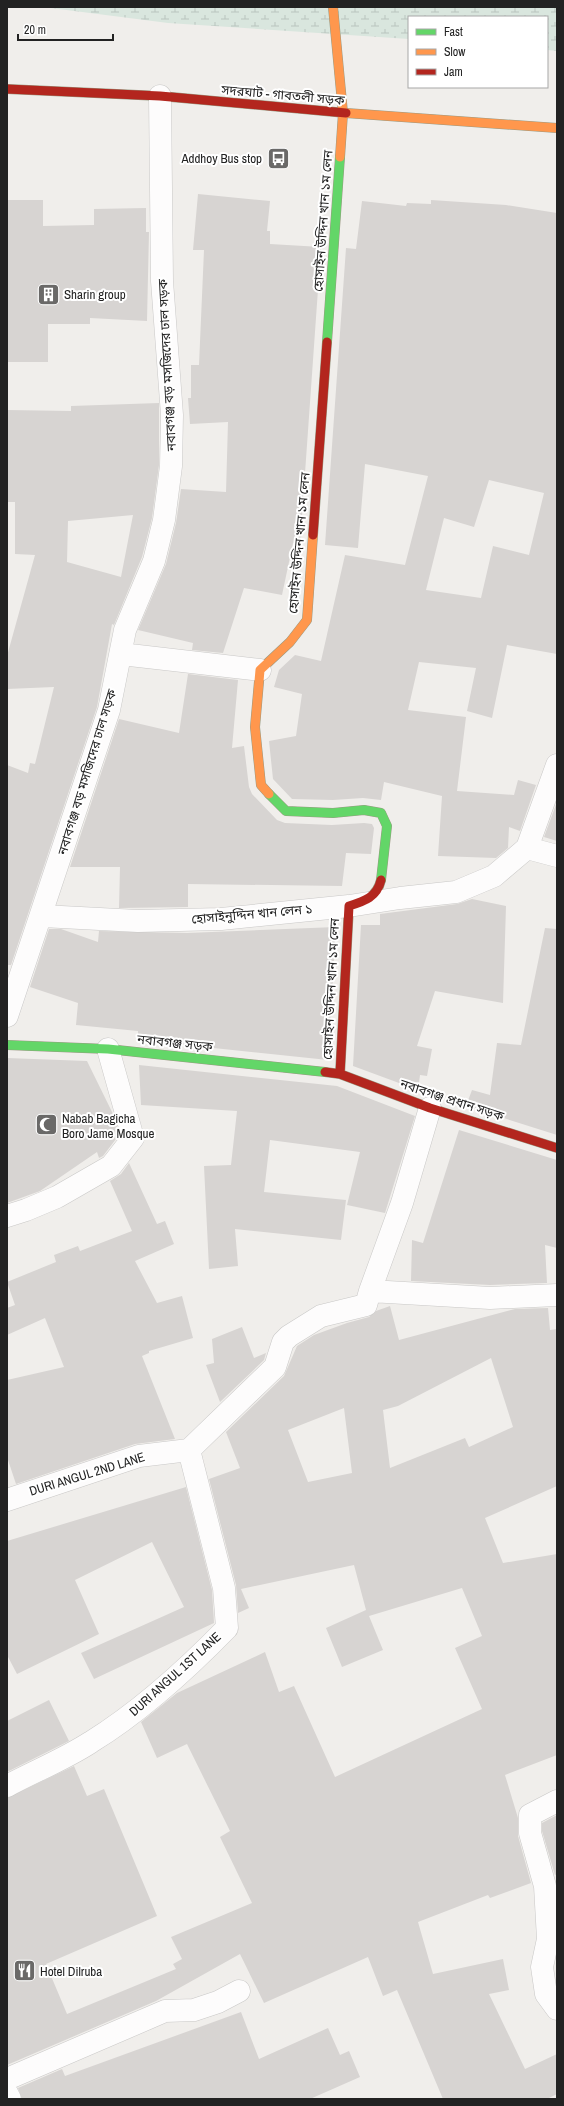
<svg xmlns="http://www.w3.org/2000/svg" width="564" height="2106" font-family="'Archivo Narrow','Noto Sans Bengali',sans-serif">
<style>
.wetland{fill:url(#wetland-marsh)}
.building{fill:#d7d4d2;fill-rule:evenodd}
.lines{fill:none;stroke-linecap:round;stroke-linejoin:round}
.street-casing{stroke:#c9c8c7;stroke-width:23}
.fast-casing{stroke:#999a82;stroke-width:10}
.slow-casing{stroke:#999a82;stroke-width:10}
.jam-casing{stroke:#999a82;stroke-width:10}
.street{stroke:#fdfcfc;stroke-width:22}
.fast{stroke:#63d668;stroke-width:9}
.slow{stroke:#ff974d;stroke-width:9}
.jam{stroke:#b3261e;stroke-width:9}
.labels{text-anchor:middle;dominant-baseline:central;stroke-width:4;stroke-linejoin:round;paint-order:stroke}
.street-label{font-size:13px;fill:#222;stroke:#fff}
.poi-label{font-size:13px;fill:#222;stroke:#fff;text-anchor:start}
</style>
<defs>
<pattern id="wetland-marsh" width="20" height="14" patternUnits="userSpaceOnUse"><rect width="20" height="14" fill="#d9e6de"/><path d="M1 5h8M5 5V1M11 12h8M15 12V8" fill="none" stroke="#bac5be"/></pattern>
</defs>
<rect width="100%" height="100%" fill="#f0eeeb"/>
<path class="wetland" d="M43,7H557V51L547,50V17H409V39L168,23Z"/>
<path class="building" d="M198,194L270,201L267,231H270V244L321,247L300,544L293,543L282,595L244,588L223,653L192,650L193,643L138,630L166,564L176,523L181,489L226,492L228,422L190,424L188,398H191V365H199L204,250H193Z
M7,200H43V226L94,225V209L146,208V232H149L147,321L90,318V324H48V362H7Z
M431,200L506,205L557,213V654L507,645L492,718L467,711L476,668L419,662L408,710L466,717L457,791L514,795L518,780L536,785L520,831L509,827L508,848L496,858L438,856L442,796L384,782L381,800L363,798L333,800L292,799L273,779L269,741L296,736L302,694L274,687L279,670L295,655L321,661L345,555L405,565L428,476L365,464L358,548L325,545L346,248L356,249L362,201L406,206L407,203L431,204ZM489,480L544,493L529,555L493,546L481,598L426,590L444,518L474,527Z
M159,403V465L152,518L142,557L114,625L112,624L97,707L11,965H7V765L28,773L30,763L35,764L54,687L7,689V656L35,555L15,554V502H7V410L71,411V406ZM133,515L121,577L67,562L68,521Z
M188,674L238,680L232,748L244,746L249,787L252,794L277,820L285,823L332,825L364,823L372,824L374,828L371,854L346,853L342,886L188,884V907L119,908L120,867H70L119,719L179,733Z
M557,802V841L544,837Z
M472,899L506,906L503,1003L435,991L417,1046L432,1049L427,1076L420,1075L418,1090L353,1066L361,925H380V914L457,904Z
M336,927L328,1060L138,1040V1031L76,1025L78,1003L30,987L49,929H61L98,942L99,931L187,933Z
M545,928L557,929V1135L466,1106L472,1090L490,1095L497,1043L521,1045Z
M7,1058L87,1061L114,1116L119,1135L103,1156L99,1158L97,1152L40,1191L7,1203Z
M139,1065L337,1086L415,1116L385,1213L347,1205L360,1152L270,1140L264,1192L346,1200L341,1240L235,1229L238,1266L209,1269L204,1166L231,1165L237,1111L141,1105Z
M459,1130L557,1160V1248L545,1245L547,1283L490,1285L411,1281L412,1240L423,1243Z
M129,1163L157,1224L165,1221L174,1244L135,1261L157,1303L182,1296L193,1338L149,1351V1353L142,1356L175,1439L135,1444L16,1484L7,1457V1380L64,1367L45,1318L7,1335V1308L15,1305L7,1282L56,1262L54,1255L78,1246L80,1251L132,1231L110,1181L121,1174Z
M390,1306L399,1340L515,1309L548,1308L550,1330L557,1329V1486L485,1518L503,1563L557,1554V1755L505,1775L518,1818V1836L531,1883L490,1898L488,1895L418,1922L433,1974L503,1959L509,1990L489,1994L525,2069L557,2054V2094L547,2099H443L397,1990L383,1996L368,1957L264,2003L240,1954L156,2001L7,2065V1798L74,1766L87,1796L104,1789L157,1916L46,1964L67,2014L176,1969L173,1964L182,1959L171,1937L252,1903L220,1837L230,1831L187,1744L157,1758L141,1722L177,1693L265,1652L279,1692L294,1686L335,1777L482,1709L455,1648L482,1636L462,1588L369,1616L383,1650L342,1667L326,1628L366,1610L354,1565L241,1589L249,1608L238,1613L236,1585L209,1479L240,1468L226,1432L284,1376L297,1346L314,1335L347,1323L369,1317L376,1311ZM491,1358L513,1427L469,1447L465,1438L390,1468L383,1410L398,1406ZM344,1408L352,1473L308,1482L288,1430Z
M242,1327L254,1358L266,1353L264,1360L220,1402L206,1365L214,1363L212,1339Z
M186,1487L212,1590L214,1623L94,1679L81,1653L184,1607L152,1542L75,1580L99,1634L17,1674L7,1655V1541Z
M49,1700L69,1741L7,1772V1721Z
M557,1815V1874L555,1875L542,1831V1823Z
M241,2012L259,2059L328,2028L340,2055L349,2051L360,2077L310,2099H22L18,2088L62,2069L65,2076Z"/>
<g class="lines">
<defs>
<path id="street" d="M121,654L260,670
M527,848L557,856
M42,916L138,921L221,919L349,906L400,898L456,892L494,876L527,848L557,765
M7,1016L109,710L125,630L154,561L164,520L171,466L172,415L162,281L160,96
M7,1216L26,1210L57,1197L111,1166L133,1138L108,1049
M370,1291L490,1298L557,1295
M189,1450L275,1367L283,1342L289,1336L321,1316L366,1305L370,1291L402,1203L430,1108
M7,1500L139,1456L189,1450
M7,1786C35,1771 65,1759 91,1742C138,1713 188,1668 227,1628L224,1588L189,1450
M557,1801L530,1815V1833L545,1886L548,1939L542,1967L546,1994L557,2009
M7,2079L165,2011L194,2010L218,2002L239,1991
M7,2093L10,2099"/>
<path id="fast" d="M327,342L340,157
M269,794L286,811L333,813L364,810L381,813L387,826L381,880
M7,1045L108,1049L325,1072"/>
<path id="slow" d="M333,7L343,113L340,157
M346,113L557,128
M269,794L261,785L255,727L260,670L290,642L307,620L313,535"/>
<path id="jam" d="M7,89L160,96L346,113
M313,535L327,342
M325,1072L340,1074L430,1108L557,1148
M340,1074L349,906C365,901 377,897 381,880"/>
</defs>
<use href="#street" class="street-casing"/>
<use href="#fast" class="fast-casing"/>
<use href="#slow" class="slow-casing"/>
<use href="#jam" class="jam-casing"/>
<use href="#street" class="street"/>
<use href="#fast" class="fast"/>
<use href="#slow" class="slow"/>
<use href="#jam" class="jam"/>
</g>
<defs>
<symbol id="bus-square" viewBox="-11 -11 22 22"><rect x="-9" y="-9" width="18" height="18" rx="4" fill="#6a6968" stroke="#fff"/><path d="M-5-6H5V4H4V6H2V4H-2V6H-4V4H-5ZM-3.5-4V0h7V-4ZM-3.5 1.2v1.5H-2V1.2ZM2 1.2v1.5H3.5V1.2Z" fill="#fff"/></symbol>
<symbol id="building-square" viewBox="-11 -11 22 22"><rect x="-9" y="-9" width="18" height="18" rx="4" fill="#6a6968" stroke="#fff"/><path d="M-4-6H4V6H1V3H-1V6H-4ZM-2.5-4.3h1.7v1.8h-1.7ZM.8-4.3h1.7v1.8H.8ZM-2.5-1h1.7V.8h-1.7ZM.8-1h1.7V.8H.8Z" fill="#fff"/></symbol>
<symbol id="mosque-square" viewBox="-11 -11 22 22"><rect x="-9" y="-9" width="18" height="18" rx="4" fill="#6a6968" stroke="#fff"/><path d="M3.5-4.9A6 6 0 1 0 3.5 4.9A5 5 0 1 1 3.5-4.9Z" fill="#fff"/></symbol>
<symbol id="restaurant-square" viewBox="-11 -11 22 22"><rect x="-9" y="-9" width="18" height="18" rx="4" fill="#6a6968" stroke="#fff"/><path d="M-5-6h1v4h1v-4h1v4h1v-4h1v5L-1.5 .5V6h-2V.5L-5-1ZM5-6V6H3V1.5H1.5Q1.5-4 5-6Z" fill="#fff"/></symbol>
</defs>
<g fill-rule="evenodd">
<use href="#bus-square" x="266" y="146" width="25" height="25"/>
<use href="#building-square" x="36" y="282" width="25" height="25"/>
<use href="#mosque-square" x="34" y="1112" width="25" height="25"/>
<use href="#restaurant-square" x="12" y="1958" width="25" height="25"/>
</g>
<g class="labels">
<g class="street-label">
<text transform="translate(283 95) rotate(5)">সদরঘাট - গাবতলী সড়ক</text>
<text transform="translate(323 221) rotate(-86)">হোসাইন উদ্দিন খান ১ম লেন</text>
<text transform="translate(167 365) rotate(-93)">নবাবগঞ্জ বড় মসজিদের ঢাল সড়ক</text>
<text transform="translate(299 543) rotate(-85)">হোসাইন উদ্দিন খান ১ম লেন</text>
<text transform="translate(87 772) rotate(-73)">নবাবগঞ্জ বড় মসজিদের ঢাল সড়ক</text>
<text transform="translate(252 914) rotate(-5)">হোসাইনুদ্দিন খান লেন ১</text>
<text transform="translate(331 989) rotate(-87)">হোসাইন উদ্দিন খান ১ম লেন</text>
<text transform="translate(175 1043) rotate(6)">নবাবগঞ্জ সড়ক</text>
<text transform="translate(452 1100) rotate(18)">নবাবগঞ্জ প্রধান সড়ক</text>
<text transform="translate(87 1474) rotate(-17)">DURI ANGUL 2ND LANE</text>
<text transform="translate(175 1674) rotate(-42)">DURI ANGUL 1ST LANE</text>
</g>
<g class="poi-label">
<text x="262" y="158" text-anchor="end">Addhoy Bus stop</text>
<text x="64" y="294">Sharin group</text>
<text x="62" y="1118">Nabab Bagicha<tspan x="62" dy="15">Boro Jame Mosque</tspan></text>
<text x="40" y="1971">Hotel Dilruba</text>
</g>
</g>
<rect width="564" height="2106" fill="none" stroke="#222222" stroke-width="16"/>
<rect x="408" y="16" width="140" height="72" fill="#ffffff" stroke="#a7a7a7"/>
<rect x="416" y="29" width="20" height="6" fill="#63d668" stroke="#a7a7a7"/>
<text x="444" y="36" font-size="12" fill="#222222">Fast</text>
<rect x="416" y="49" width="20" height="6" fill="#ff974d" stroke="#a7a7a7"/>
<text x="444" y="56" font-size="12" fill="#222222">Slow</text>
<rect x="416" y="69" width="20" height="6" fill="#b3261e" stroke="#a7a7a7"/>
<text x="444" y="76" font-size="12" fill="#222222">Jam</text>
<path d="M18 34v6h95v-6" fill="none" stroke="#222222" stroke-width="2"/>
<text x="24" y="34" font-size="12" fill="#222222" stroke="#ffffff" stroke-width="3" paint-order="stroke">20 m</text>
</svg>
